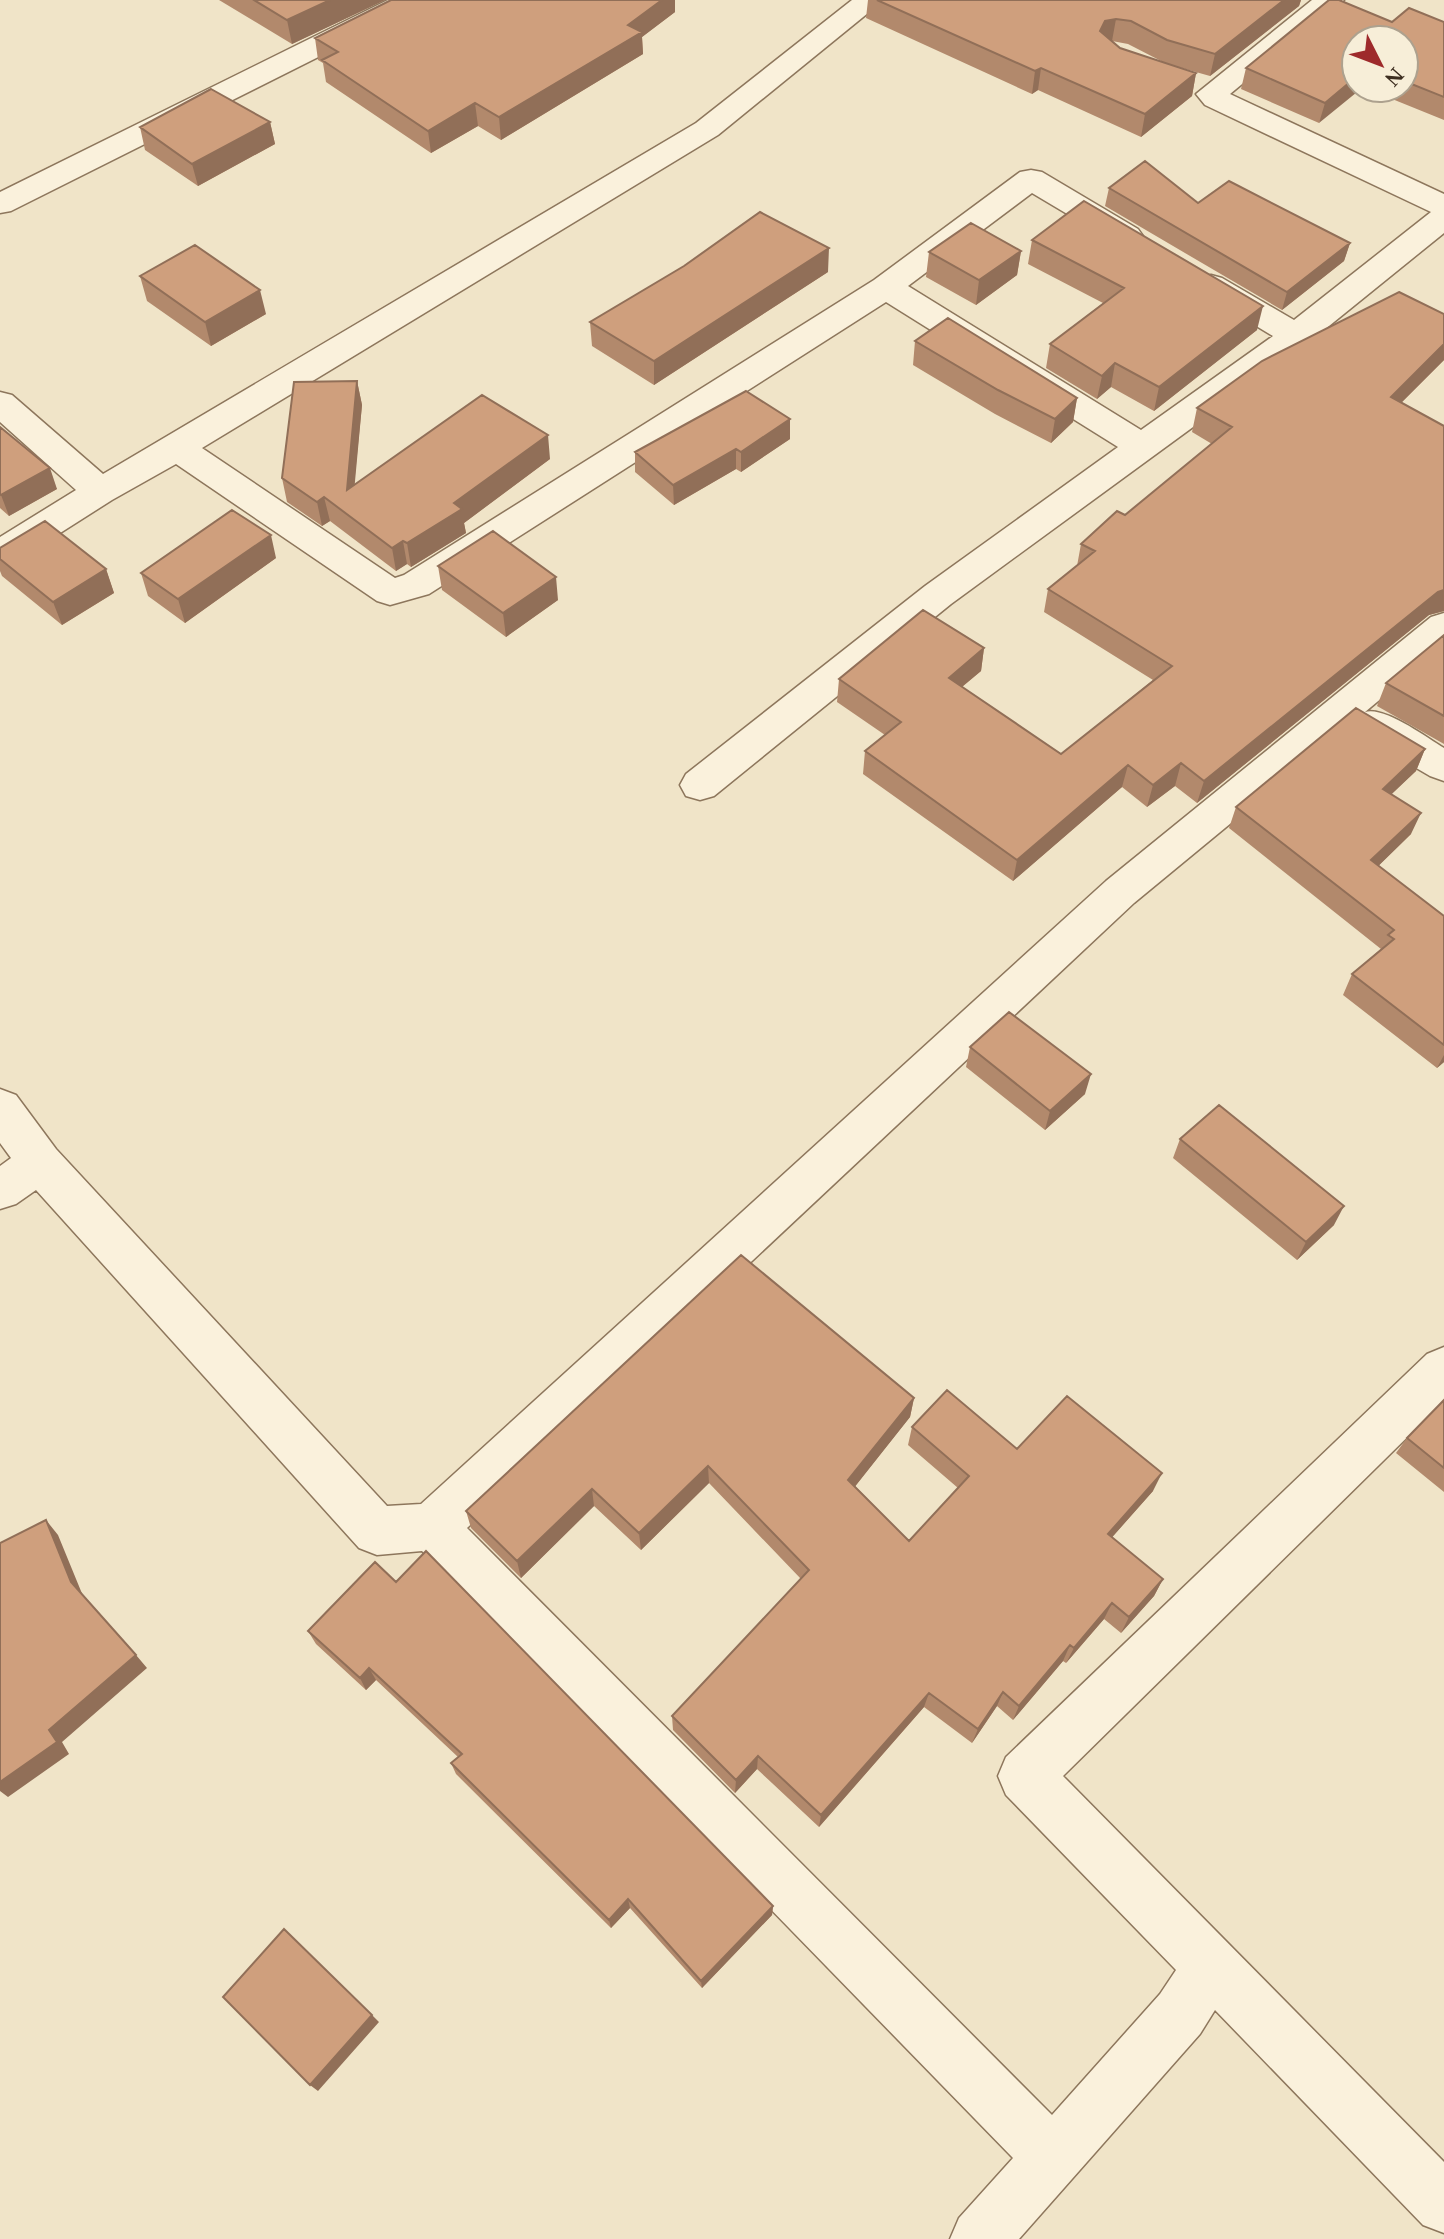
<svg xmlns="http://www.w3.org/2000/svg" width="1444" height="2239" font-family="'Times New Roman',serif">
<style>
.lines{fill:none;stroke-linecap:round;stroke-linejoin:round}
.minor-casing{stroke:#8d765c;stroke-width:3}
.minor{fill:#faf1dc;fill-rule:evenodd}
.wall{fill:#b2896c;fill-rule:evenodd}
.shaded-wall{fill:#916f58}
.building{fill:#cf9f7d;stroke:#916f58;stroke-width:2}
</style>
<rect width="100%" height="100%" fill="#f0e4c8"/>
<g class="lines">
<defs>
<path id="minor" d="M388,0H424L420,6L11,211L0,213V192Z
M852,0H884L718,135L202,448L395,578L404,575L874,280L1020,172L1031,170L1042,172L1138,229L1143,236L1138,243L1127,246L1116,243L1032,193L908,286L1141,430L1273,336L1200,292L1195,285L1200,278L1211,275L1222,278L1294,320L1431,212L1205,105L1196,94L1312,0H1344L1230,94L1444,194V233L1308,343L951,604L714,796L700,800L686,796L680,785L686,774L925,586L1118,447L886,302L429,594L390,605L377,601L176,464L112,500L13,563L0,567V537L76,490L0,422V392L12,395L103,474L696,123Z
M1444,613V646L1365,712C1384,706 1426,737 1444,748V781L1430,776L1358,734L1353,724L1355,721L1134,903L467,1528L1052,2115L1160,1994L1176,1970L1006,1795L998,1776L1006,1757L1427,1354L1444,1347V1401L1063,1776L1444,2162V2233L1423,2225L1215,2010L1200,2034L1019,2239H950L959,2218L1013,2158L422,1551L377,1555L359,1548L36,1190L16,1204L0,1209V1166L11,1158L0,1143V1089L16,1095L56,1149L387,1506L421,1504L1106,881L1431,617Z"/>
</defs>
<use href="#minor" class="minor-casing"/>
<use href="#minor" class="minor"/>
</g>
<path class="wall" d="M219,0H385L292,44Z
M391,0H675V12L642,37L643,54L501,140L478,126L431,153L326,82L323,63L318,60L315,38Z
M868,0H1301L1299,6L1210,76L1164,63L1196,73L1192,96L1141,137L1038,90L1032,94L866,18ZM1112,41L1128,44L1163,62L1120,48Z
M1392,22H1444V120L1365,88H1404V40H1356L1319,123L1241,89L1246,68Z
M270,122L275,144L198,186L145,150L140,127Z
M1109,188L1198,203L1350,243L1344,261L1282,310L1105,206Z
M1032,240L1257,330L1154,411L1111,387L1097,399L1046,368L1050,344L1103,303L1028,264Z
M1021,251L1017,275L976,305L926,277L929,252Z
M828,272L654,385L592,346L590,322Z
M140,276L266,314L211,346L147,301Z
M1444,314V360L1401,403L1444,426V611L1429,615L1197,803L1175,786L1147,807L1122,787L1013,881L863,774L865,751L885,735L837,702L839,679L984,648L981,671L962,687L1061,754L1153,680L1044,612L1048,589L1077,566L1081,544L1125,515L1212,444L1192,432L1197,408Z
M915,341L1077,398L1073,422L1051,443L995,414L913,365Z
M357,381L362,405L354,485L550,459L464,523L466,533L411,567L407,564L396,571L330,521L322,526L287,502L282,478Z
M0,427L57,489L9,516L0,508Z
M790,439L741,472L736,469L674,505L635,472V452Z
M0,548L106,569L114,593L62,625L2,576L0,571Z
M276,558L185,623L148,596L141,573Z
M438,566L558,600L506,637L442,590Z
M1444,635V744L1377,706L1386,683Z
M1425,749L1416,771L1391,794L1411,834L1378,866L1444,916V1062L1437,1068L1343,995L1352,974L1381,949L1229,828L1236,807Z
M970,1047L1085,1094L1045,1130L966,1067Z
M1180,1139L1334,1225L1297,1260L1173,1158Z
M914,1398L910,1417L855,1486L909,1541L958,1488L908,1445L912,1427L1017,1449L1153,1491L1112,1537L1163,1579L1154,1596L1121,1633L1104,1619L1066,1663L1063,1661L1013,1720L997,1706L972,1743L924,1707L819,1827L757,1769L735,1793L673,1730L672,1716L801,1579L709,1483L641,1550L594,1506L521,1578L471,1528L466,1511Z
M1444,1400V1492L1396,1453L1407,1438Z
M396,1582L773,1906L772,1915L702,1988L630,1908L611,1928L456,1774L451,1763L458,1757L376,1680L366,1690L316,1644L308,1631Z"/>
<path class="shaded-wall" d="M330,0H385L292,44L287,20Z
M662,0H675V12L642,37L643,54L501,140L499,117Z
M1284,0H1301L1299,6L1210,76L1215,54Z
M1116,19L1112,41L1100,31L1105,21Z
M1041,68L1038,90L1032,94L1035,71Z
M1196,73L1192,96L1141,137L1145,114Z
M1356,77V88H1362L1319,123L1325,103Z
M475,103L478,126L431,153L428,131Z
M270,122L275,144L198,186L192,164Z
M1350,243L1344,261L1282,310L1287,292Z
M829,248L828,272L654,385V361Z
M1021,251L1017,275L976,305L979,280Z
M260,290L266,314L211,346L205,322Z
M1263,306L1257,330L1154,411L1159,387Z
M1444,344V360L1383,421L1391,397Z
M1115,363L1111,387L1097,399L1102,376Z
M357,381L362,405L352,514L347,490Z
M1077,398L1073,422L1051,443L1055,419Z
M790,419V439L741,472V452Z
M548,435L550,459L464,523L466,533L411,567L407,543L454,503Z
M736,449V469L674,505L673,485Z
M50,468L57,489L9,516L1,495Z
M324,497L330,521L322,526L317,502Z
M271,535L276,558L185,623L178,599Z
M403,541L407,564L396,571L392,548Z
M106,569L114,593L62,625L53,602Z
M556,577L558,600L506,637L503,613Z
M1444,590V611L1429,615L1197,803L1204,781L1438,592Z
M984,648L981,671L946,700L949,678Z
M1425,749L1416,771L1374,811L1383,789Z
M1181,763L1175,786L1147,807L1153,785Z
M1128,765L1122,787L1013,881L1017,860Z
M1421,813L1411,834L1362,882L1371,860Z
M1444,1055V1062L1437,1068Z
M1091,1074L1085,1094L1045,1130L1050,1111Z
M1344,1206L1334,1225L1297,1260L1306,1242Z
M914,1398L910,1417L846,1498L848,1480Z
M708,1466L709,1483L641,1550L639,1533Z
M1162,1473L1153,1491L1100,1551L1108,1534Z
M592,1489L594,1506L521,1578L517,1561Z
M46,1520L58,1535L83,1596L71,1582Z
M1163,1579L1154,1596L1121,1633L1129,1617Z
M1112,1603L1104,1619L1066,1663L1074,1648Z
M1070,1645L1063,1661L1013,1720L1019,1706Z
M136,1655L147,1668L62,1742L69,1754L8,1797L0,1791V1782L49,1730Z
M369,1668L376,1680L366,1690L360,1678Z
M1003,1692L997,1706L972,1743L978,1729Z
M929,1693L924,1707L819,1827L821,1815Z
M758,1756L757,1769L735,1793L736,1780Z
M628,1899L630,1908L611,1928L609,1920Z
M773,1906L772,1915L702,1988L701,1981Z
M372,2015L379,2022L318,2091L310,2085Z"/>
<path class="building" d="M254,0H330L287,20Z
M391,0H662L628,25L642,32L499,117L475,103L428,131L322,60L338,52L315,38Z
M877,0H1284L1215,54L1167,40L1131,21L1116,19L1105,21L1100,31L1120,48L1196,73L1145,114L1041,68L1035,71Z
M1329,0H1339L1392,22L1409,8L1444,22V97L1404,81V40H1356V77L1325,103L1246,68Z
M211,89L270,122L192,164L140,127Z
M1145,161L1198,203L1229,181L1350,243L1287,292L1109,188Z
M1084,201L1263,306L1159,387L1115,363L1102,376L1050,344L1124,288L1032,240Z
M760,212L829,248L654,361L590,322L684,266Z
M971,223L1021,251L979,280L929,252Z
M195,245L260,290L205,322L140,276Z
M1399,292L1444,314V344L1391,397L1444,426V590L1438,592L1204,781L1181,763L1153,785L1128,765L1017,860L865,751L901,722L839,679L923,610L984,648L949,678L1061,754L1172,666L1048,589L1095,551L1081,544L1117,511L1125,515L1232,427L1197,408L1262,361Z
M948,318L1077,398L1055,419L998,390L915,341Z
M357,381L347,490L482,395L548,435L454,503L462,509L407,543L403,541L392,548L324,497L317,502L282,478L294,382Z
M746,391L790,419L741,452L736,449L673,485L635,452Z
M0,427L50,468L1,495L0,494Z
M232,510L271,535L178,599L141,573Z
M45,521L106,569L53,602L0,559V548Z
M493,531L556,577L503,613L438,566Z
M1444,635V716L1386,683Z
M1356,708L1425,749L1383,789L1421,813L1371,860L1444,916V1045L1352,974L1394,939L1388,935L1394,930L1236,807Z
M1009,1012L1091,1074L1050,1111L970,1047Z
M1219,1105L1344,1206L1306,1242L1180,1139Z
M741,1255L914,1398L848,1480L909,1541L969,1476L912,1427L947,1390L1017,1449L1067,1396L1162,1473L1108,1534L1163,1579L1129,1617L1112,1603L1074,1648L1070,1645L1019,1706L1003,1692L978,1729L929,1693L821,1815L758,1756L736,1780L672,1716L809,1570L708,1466L639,1533L592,1489L517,1561L466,1511Z
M1444,1400V1468L1407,1438Z
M46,1520L71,1582L136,1655L49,1730L57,1742L0,1782V1543Z
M426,1551L773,1906L701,1981L628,1899L609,1920L451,1763L462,1754L369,1668L360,1678L308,1631L375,1562L396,1582Z
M284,1929L372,2015L310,2085L223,1997Z"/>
<g transform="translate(1380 64) rotate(132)"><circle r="38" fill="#f7eed8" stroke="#ada18e" stroke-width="2"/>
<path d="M0-6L14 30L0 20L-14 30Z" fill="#9e2a2b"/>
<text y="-12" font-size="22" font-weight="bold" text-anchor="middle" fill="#3d2e20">N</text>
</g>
</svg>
